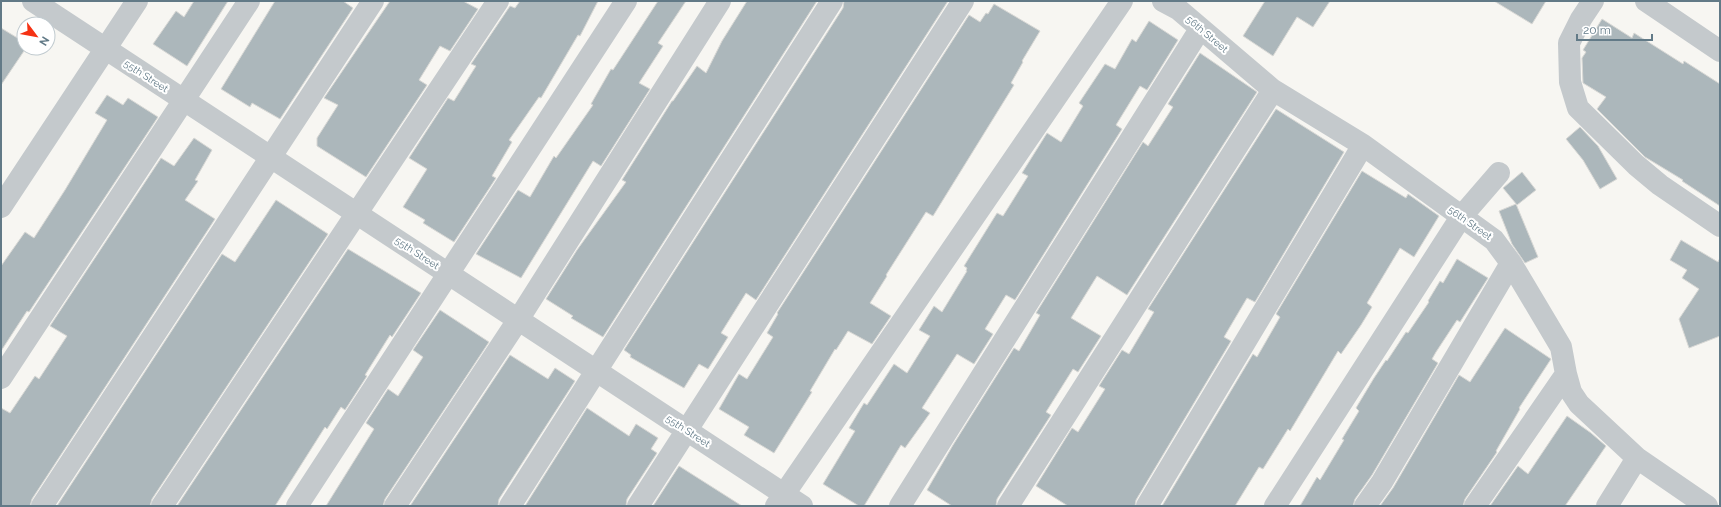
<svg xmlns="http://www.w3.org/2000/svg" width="1721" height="507" font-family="Raleway,sans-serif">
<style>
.building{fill:#acb7bb;stroke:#d8d8d5}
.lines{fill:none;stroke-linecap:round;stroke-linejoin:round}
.minor{stroke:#c4c9cc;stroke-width:22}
.labels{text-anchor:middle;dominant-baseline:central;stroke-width:4;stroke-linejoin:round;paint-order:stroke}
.street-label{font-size:10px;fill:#627a87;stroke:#fff}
</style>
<rect width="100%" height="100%" fill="#f7f6f2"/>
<path class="building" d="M194,1H228L187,66L153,44L176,11L184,17Z
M275,1H343L353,8L280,119L252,103L250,107L221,89Z
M390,1H463L478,9L450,51L440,46L419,80L427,85L366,177L317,146V138L338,105L324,98Z
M520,1H598L580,36L578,35L541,98L539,97L509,140L512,142L492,176L496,178L454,242L423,223L425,220L403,207L427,169L409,158L448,98L454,101L476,66L471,64L510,6L515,8Z
M658,1H686L658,43L663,46L639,83L650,89L601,166L593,161L521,278L476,254L518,190L530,197L554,156L556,158L593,105L591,104L611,69L613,70Z
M747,1H817L603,337L571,318L573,316L546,299L577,250L626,182L622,180L672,101H673L697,66L706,73L722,41Z
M844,1H948L756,300L746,293L721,333L728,337L708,369L699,364L684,388L630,357L631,355L624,350L843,8Z
M1265,1H1330L1313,27L1297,17L1273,56L1243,36Z
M1494,1H1546L1532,24Z
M994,4L1040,31L1022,61L1023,62L1011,83L1014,85L933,216L926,212L886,275L887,276L870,303L891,316L872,344L848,331L836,350L835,349L810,391L812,392L774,453L744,435L749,427L719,409L739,374L747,379L773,337L767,333L778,314L777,313L969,15L980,22L986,13L988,14Z
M1602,19L1632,38L1634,33L1683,64L1684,61L1720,84V206L1682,181L1683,180L1645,157L1597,109L1606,97L1583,83L1582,58L1586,52L1583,50Z
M1149,21L1178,40L1147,90L1140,86L1116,125L1122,129L1015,300L1006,295L985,329L993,334L974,364L957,354L922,408L930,413L905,448L901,445L864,506H859L823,484L855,431L849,428L864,403L867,405L894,364L907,373L930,336L919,330L934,306L942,312L967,271H966L967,268L964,266L997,213L1003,216L1028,176L1022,173L1047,133L1061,142L1083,106L1079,103L1105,64L1115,69L1132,39L1136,42Z
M1,28L24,42V48H26L1,85Z
M1200,53L1257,92L1127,295L1097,276L1071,318L1101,336L1078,372L1073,369L1046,412L1051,415L997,499L996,506H952L927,490L953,445L1014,348L1019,351L1040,315L1036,313L1143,142L1148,146L1173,107L1168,104Z
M107,95L123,105L128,98L158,117L29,312L27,311L1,351V266L25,232L34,238L65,190L107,120L95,113Z
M1276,109L1344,152L1255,302L1247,298L1224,337L1231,341L1136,500L1135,506H1068L1036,486L1072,428L1078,432L1105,389L1099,386L1122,350L1129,354L1154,312L1148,309Z
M1580,127L1598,146L1617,179L1600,189L1583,160L1566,139Z
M194,138L212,150L195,180L198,181L185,200L215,219L32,499L30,506H1V408L10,413L35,376L39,379L67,336L50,326L161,158L174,166Z
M1362,171L1406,198L1408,194L1439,216L1414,257L1400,248L1367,303L1372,307L1361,325L1341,354L1338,351L1290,431L1288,429L1263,469L1259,467L1235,506H1162L1253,354L1257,357L1280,317L1276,314Z
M1522,172L1536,190L1517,205L1503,188Z
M276,200L328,234L152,499L150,506H57L222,254L235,262Z
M1516,204L1538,257L1525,263L1512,244L1499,211Z
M1681,240L1718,262L1720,258V336L1689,348L1679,319L1699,289L1682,278L1687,270L1670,260Z
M348,249L421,293L392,337L390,335L365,375L367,376L345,410L341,407L327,429L325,427L275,506H177Z
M1457,259L1488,278L1460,322L1457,320L1436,352L1432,359L1438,363L1372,475L1355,499L1353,506H1300L1317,477L1320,480L1344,440L1342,439L1359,411L1356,408L1374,378L1386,360L1387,361L1406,332L1408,333L1429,302L1428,301L1440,281L1443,283Z
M440,310L489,342L385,499L383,506H326L374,429L366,423L388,389L398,396L423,357L413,350Z
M1505,328L1551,359L1519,408L1520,409L1496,451L1497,452L1465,499L1463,506H1380L1393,488L1459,375L1470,382Z
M510,355L548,379L555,368L575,381L499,499L498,506H410Z
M587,408L629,436L636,424L658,438L651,449L657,453L627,499L626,506H525Z
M1567,416L1591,433L1606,446L1565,506H1490L1518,466L1528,474Z
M679,466L742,506H653Z"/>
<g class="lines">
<path class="minor" d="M33,1L802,506
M1163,1L1178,9L1273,90L1363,145L1494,240L1511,263L1561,347L1566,374L1571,392L1579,404L1637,458L1707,506
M1593,1L1581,19L1569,43L1570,82L1578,108L1636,165L1660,185L1720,226
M1646,1L1720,51
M1,207L137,1
M1,378L249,1
M42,506L373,1
M162,506L498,1
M297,506L626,1
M395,506L518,320L720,1
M510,506L832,1
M638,506L963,1
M776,506L1122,1
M900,506L1200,29
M1008,506L1273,90
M1147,506L1363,145
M1275,506L1461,217L1499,173
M1365,506L1382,482L1511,263
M1475,506L1566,374
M1607,506L1637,458"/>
</g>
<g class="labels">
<g class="street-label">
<text transform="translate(1207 34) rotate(40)">56th Street</text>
<text transform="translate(146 76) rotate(33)">55th Street</text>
<text transform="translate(1470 223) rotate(35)">56th Street</text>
<text transform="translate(417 253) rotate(33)">55th Street</text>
<text transform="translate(688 431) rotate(33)">55th Street</text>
</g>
</g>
<rect width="1721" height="507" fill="none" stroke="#627a87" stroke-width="4"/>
<g transform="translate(36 36) rotate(122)"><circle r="19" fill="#ffffff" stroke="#c0cacf"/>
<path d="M0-3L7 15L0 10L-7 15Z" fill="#f53214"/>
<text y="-6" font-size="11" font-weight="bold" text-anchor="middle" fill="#627a87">N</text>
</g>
<path d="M1577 34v6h75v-6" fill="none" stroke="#627a87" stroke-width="2"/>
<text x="1583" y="34" font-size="12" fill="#627a87" stroke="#ffffff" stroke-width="3" paint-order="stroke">20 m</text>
</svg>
